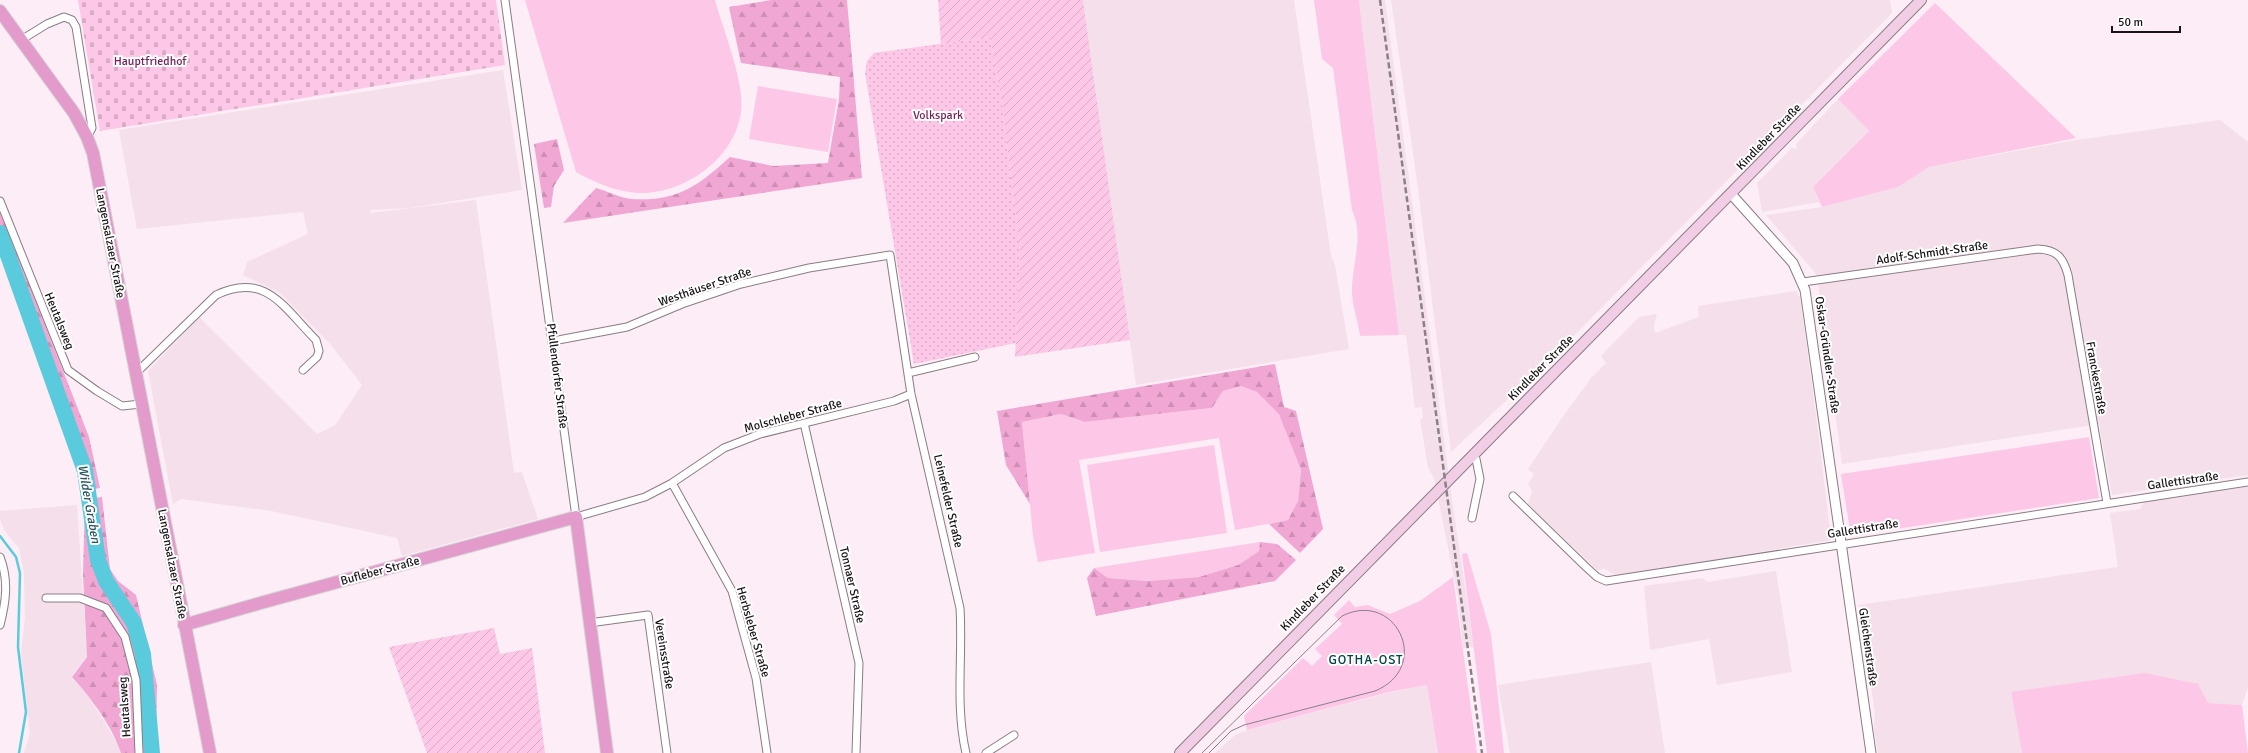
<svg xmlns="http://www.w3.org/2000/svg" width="2248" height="753" font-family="Signika,sans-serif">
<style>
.built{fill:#f4dfeb}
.grass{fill:#fdc8e7}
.forest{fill:url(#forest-firs)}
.cemetery{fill:url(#cemetery-stones)}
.park{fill:url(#park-dots)}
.garden{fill:url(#garden-furrows)}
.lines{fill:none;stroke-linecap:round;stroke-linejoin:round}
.stream{stroke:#5acbdc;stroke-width:2.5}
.river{stroke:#5acbdc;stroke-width:16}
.minor-casing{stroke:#8a7c84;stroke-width:9}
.tertiary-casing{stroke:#8a7c84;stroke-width:11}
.secondary-casing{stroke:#8a7c84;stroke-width:12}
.primary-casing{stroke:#d5d5d5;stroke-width:14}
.minor{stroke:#fff;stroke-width:7}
.tertiary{stroke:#fff;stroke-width:9}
.secondary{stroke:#f1cde6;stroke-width:10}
.primary{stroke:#e39bcc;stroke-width:12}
.tram{stroke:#8a8086;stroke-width:1}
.rail{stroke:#8a8086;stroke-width:2.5;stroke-dasharray:6 3;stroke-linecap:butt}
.labels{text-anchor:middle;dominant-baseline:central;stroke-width:4;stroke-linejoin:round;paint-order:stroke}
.park-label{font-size:12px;fill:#75215b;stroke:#fff}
.street-label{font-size:12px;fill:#181316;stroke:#fff}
.water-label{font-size:13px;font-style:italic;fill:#27575f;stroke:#fff}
.neighbourhood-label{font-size:13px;letter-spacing:1px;fill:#00434b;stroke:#fff}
</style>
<defs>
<pattern id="forest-firs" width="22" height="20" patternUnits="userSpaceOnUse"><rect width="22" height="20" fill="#f1a7d4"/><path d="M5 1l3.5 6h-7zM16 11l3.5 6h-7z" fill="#ce8fb5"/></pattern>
<pattern id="cemetery-stones" width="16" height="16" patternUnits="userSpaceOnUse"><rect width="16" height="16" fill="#fdc8e7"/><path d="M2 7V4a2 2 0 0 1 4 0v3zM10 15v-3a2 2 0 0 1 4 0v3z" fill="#d8abc5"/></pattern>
<pattern id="park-dots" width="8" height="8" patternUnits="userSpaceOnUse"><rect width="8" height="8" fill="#fdc8e7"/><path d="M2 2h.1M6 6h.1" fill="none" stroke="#d8abc5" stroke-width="1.8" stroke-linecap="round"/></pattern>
<pattern id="garden-furrows" width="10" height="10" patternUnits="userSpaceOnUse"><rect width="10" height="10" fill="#fdc8e7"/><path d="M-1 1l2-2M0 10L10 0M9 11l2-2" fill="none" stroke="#d8abc5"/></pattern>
</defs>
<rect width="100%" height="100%" fill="#fcedf6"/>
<path class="built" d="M1083,0H1294L1331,256L1335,265L1349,349L1136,385Z
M1359,0H1385L1451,493L1474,647L1463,648L1458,597L1434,478L1428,468L1420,419L1423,418L1422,407L1415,408L1406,335H1399Z
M1391,0H1890L1892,13L1554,356L1451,452L1417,181Z
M503,70L522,190L409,208L370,210L371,213L476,200L514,473L522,472L538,519L402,556L397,538L271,511L181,499L173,504L148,371L199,317L317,434L335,425L362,385L330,344L280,293L243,275L247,262L308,234L303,212L137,229L119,130Z
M1838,99L1869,131L1813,187L1819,202L1762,212L1757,183L1792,148L1797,149L1796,144Z
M2220,120L2248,142V475L2112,495L2099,424L1842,464L1817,275L1766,215L1822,207L1898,187L1929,167L2076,140Z
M1796,291L1800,297L1818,430L1831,540L1645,571L1615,575L1605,569L1597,570L1528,504L1532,491L1528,484L1534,474L1528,469L1566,412L1592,377L1606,363L1601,356L1639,317L1657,314L1654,325L1655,333L1699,317L1698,306Z
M2248,486V687L2242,705L2011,692L2022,753H1878L1874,730L1875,713L1859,605L2118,567L2110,513L2140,509L2145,501Z
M77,505L87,656L71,677L87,694L117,743L121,753H24L30,733L21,653L25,618L24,573L19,548L5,531L0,520V511Z
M1776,571L1792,672L1717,685L1709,639L1650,650L1644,586L1703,578L1708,582Z
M1651,662L1665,753H1510L1498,685Z
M1427,685L1438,753H1215L1235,735L1247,730L1388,693Z"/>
<path class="grass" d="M525,0H715C723,30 745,82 741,112C735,157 688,191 645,193C622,194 595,183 576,172Z
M1314,0H1359L1399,335L1360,336C1358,320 1351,302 1352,287C1353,261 1364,235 1352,210L1333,68L1322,59Z
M1935,3L2076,138L1929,167L1898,187L1822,207L1813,187L1869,131L1838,99Z
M758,86L837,99L828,152L749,139Z
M1241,386L1257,392L1279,413L1301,470L1298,501L1288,520L1235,530L1219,438L1079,460L1095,553L1038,562L1033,536L1022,422L1061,414L1085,422L1212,408L1223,391Z
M2089,437L2099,498L1851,536L1841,474Z
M1214,445L1227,533L1100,552L1087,465Z
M1260,542L1259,551L1238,565L1199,577L1148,581L1108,578L1094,568Z
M1467,553L1491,634L1504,753H1487L1462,554Z
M1453,577L1477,753H1438L1427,685L1389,692L1247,730L1244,716L1303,658L1312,666L1322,656L1315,649L1342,624L1334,615L1349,600L1355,607L1368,605L1390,614L1420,601Z
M2145,673L2198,684L2208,703L2242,705L2248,753H2022L2011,692Z"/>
<path class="forest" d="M771,0H847L862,178L563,223L596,188C607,191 620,198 631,199C677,202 698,186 730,157L773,166L828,163L839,99L840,77L741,63L729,7Z
M557,139L564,170L554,186L551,207L544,208L534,144Z
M0,210L89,437L100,488L84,491L59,408L0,248Z
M1275,364L1284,407L1296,411L1323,529L1300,553L1269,524L1288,520L1298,501L1301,470L1279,414L1257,392L1241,386L1223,391L1212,408L1085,422L1061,414L1022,422L1030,504L1006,465L997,411Z
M102,497L110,569L118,581L136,595L157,685L156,753H121C112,726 92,699 72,677L87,657L83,574L85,499Z
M1260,542L1277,544L1296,560L1275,581L1096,616L1087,578L1094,568L1108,578L1148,581L1199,577L1238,565L1259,551Z"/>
<path class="cemetery" d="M78,0H496L505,65L100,131Z"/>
<path class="park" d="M990,37L1002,104L1020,252L1016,343L914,364L865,73L867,61L874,53Z"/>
<path class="garden" d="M938,0H1083L1130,340L1015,357L1020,252L1002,104L990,37L941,44Z
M494,628L500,654L532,648L545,753H427L389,647Z"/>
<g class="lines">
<path class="stream" d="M0,536L16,557L20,573L18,647L26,712L19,753"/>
<path class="river" d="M0,233L85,471L98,560L106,581L134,623L143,654L152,753"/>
<defs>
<path id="minor" d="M505,0L576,517L645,497L672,483L724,448L760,434L894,401L911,394
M21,40L47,24L64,17L72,20L76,27L92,128L87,137
M0,201L68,370L97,391L122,406L141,404
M1803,282L2038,249C2057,250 2063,257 2068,275L2107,503
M553,341L627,327L682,304L741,284L809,268L890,255L911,394L960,608C963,656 955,706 966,753
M908,373L975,357
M135,374L216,295C266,271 284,308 316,340L319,351L317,357L303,370
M804,423L859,663L856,753
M672,483L732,591L756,678L767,753
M1513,496L1586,567L1597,577L1606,581L2248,482
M1472,518L1480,479L1476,459
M0,557C9,580 6,602 0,625
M46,598H80L106,608L125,637L136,680L139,753
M589,623L648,615L667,753
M986,753L1014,735"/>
<path id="tertiary" d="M1732,195L1793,263L1805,290L1871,753"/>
<path id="secondary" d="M1180,753C1426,501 1675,252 1921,0"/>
<path id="primary" d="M0,11L74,113L87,137L93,153L210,753
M184,625L264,602L576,517L607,753"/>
</defs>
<use href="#minor" class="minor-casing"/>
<use href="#tertiary" class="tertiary-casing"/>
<use href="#secondary" class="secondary-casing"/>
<use href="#primary" class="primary-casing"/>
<use href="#minor" class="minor"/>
<use href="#tertiary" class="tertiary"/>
<use href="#secondary" class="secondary"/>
<use href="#primary" class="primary"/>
<path class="tram" d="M1202,753L1342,616C1396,589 1433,667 1375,691L1244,725L1231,731L1209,753"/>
<path class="rail" d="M1380,0L1482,753"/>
</g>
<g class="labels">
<g class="park-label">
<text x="150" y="61">Hauptfriedhof</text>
<text x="938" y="115">Volkspark</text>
</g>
<g class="street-label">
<text transform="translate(1769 137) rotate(-46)">Kindleber Straße</text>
<text transform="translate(110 243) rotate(79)">Langensalzaer Straße</text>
<text transform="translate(1932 253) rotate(-8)">Adolf-Schmidt-Straße</text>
<text transform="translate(705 287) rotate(-19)">Westhäuser Straße</text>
<text transform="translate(59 321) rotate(68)">Heutalsweg</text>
<text transform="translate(1827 355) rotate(82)">Oskar-Gründler-Straße</text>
<text transform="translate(1541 368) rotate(-45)">Kindleber Straße</text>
<text transform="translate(557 376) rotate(83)">Pfullendorfer Straße</text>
<text transform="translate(2096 378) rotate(80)">Franckestraße</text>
<text transform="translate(793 416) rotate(-15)">Molschleber Straße</text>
<text transform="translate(2183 481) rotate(-8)">Gallettistraße</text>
<text transform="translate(948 501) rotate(77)">Leinefelder Straße</text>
<text transform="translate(1863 529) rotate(-9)">Gallettistraße</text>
<text transform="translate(172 564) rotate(79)">Langensalzaer Straße</text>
<text transform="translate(380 571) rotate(-15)">Bufleber Straße</text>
<text transform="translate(852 585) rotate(77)">Tonnaer Straße</text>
<text transform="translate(1313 598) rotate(-46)">Kindleber Straße</text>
<text transform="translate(753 632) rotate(74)">Herbsleber Straße</text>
<text transform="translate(1868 647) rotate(82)">Gleichenstraße</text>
<text transform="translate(664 654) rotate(81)">Vereinsstraße</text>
<text transform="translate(125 707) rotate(-94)">Heutalsweg</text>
</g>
<g class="water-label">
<text transform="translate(89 504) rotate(80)">Wilder Graben</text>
</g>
<g class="neighbourhood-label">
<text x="1366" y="660">GOTHA-OST</text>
</g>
</g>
<path d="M2112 26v6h68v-6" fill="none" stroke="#181316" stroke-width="2"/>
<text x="2118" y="26" font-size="12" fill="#181316" stroke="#ffffff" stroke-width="3" paint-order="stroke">50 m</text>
</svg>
